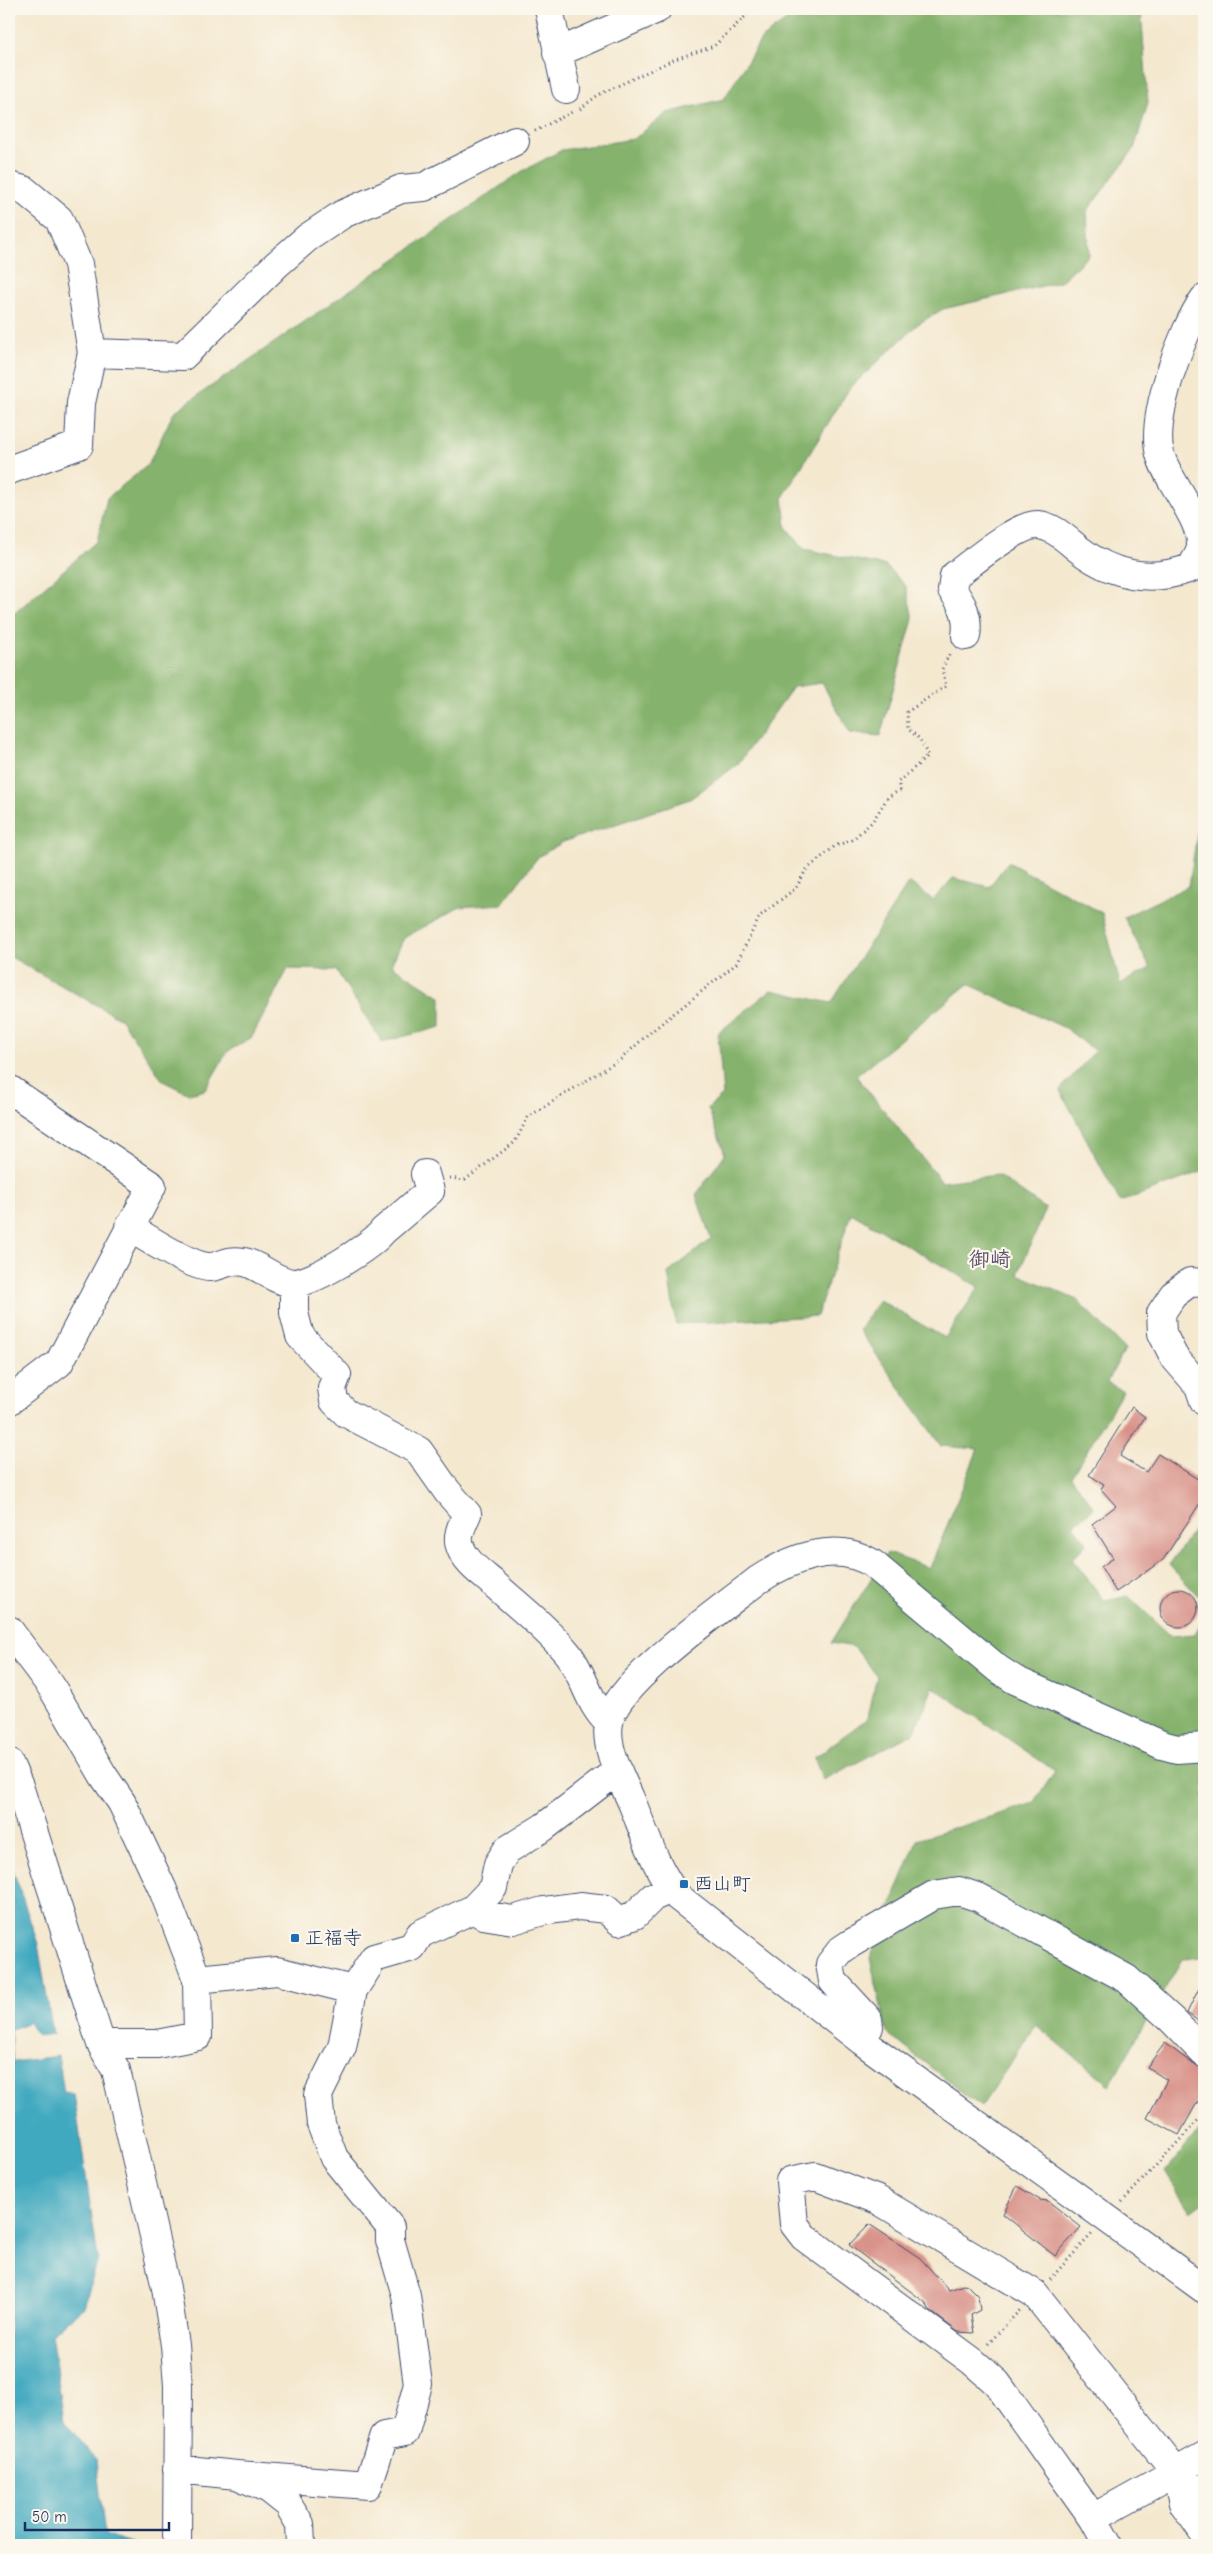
<svg xmlns="http://www.w3.org/2000/svg" width="1213" height="2554" font-family="'Comic Neue','Klee One',sans-serif">
<style>
.forest{fill:#85b26c;stroke:#507065}
.water{fill:#3fa9bf;stroke:#2d6c8e}
.building{fill:#d89289}
.lines{fill:none;stroke-linecap:round;stroke-linejoin:round}
.minor-casing{stroke:#3c4b6f;stroke-width:30}
.path{stroke:#3c4b6f;stroke-width:3;stroke-dasharray:1 4;stroke-linecap:butt}
.minor{stroke:#fff;stroke-width:28}
.poi-dot{fill:#1f6fb2;stroke:#fbf7ec;stroke-width:2}
.labels{text-anchor:middle;dominant-baseline:central;stroke-width:4.5;stroke-linejoin:round;paint-order:stroke}
.poi-label{font-size:19px;fill:#1b2f5e;stroke:#fbf7ec;text-anchor:start}
.quarter-label{font-size:21px;font-weight:bold;fill:#5d526d;stroke:#fbf7ec}
</style>
<rect width="100%" height="100%" fill="#fbf7ec"/>
<filter id="ink" filterUnits="userSpaceOnUse"><feTurbulence type="fractalNoise" baseFrequency=".02" numOctaves="2"/><feDisplacementMap in="SourceGraphic" scale="10" xChannelSelector="R" yChannelSelector="G"/><feConvolveMatrix kernelMatrix="1 2 1 2 8 2 1 2 1" color-interpolation-filters="sRGB"/></filter>
<filter id="wash" filterUnits="userSpaceOnUse"><feTurbulence type="fractalNoise" baseFrequency=".0096" numOctaves="4" result="noise"/><feDisplacementMap in="SourceGraphic" scale="20" xChannelSelector="R" yChannelSelector="G"/><feGaussianBlur stdDeviation="1.12" result="paint"/><feColorMatrix in="noise" values="0 0 0 0 0 0 0 0 0 0 0 0 0 0 0 0 0 1.4 0 .05"/><feComposite in="paint" operator="in"/></filter>
<g filter="url(#wash)">
<rect width="100%" height="100%" fill="#f4e8cf"/>
<path class="forest" d="M803,9L1141,10L1148,103L1134,149L1087,211L1089,255L1060,282L943,309L918,324L849,389L783,497L786,527L804,549L886,566L906,586L913,619L880,736L850,733L822,683L793,687L738,764L690,799L563,842L538,857L502,904L460,907L404,938L391,965L441,997V1027L382,1042L336,970L288,969L252,1037L227,1052L205,1090L189,1094L163,1081L121,1019L9,956V618L97,541L107,498L148,465L174,412L521,172L562,150L634,139L667,113L724,99L762,38Z
M1204,789V1171L1120,1202L1060,1090L1095,1051L1065,1028L968,984L856,1076L942,1182L997,1175L1046,1209L1018,1274L1077,1300L1125,1349L1107,1382L1123,1391L1071,1477L1094,1508L1073,1525L1087,1543L1072,1559L1105,1601L1128,1596L1171,1636L1195,1634L1204,1617V1958L1182,1959L1110,2085L1036,2025L981,2107L887,2033L870,1958L917,1840L1034,1803L1055,1771L933,1687L914,1733L823,1780L814,1758L868,1718L877,1676L854,1647L831,1643L887,1553L930,1568L978,1449L941,1446L859,1330L879,1300L945,1338L979,1287L851,1213L817,1316L676,1324L668,1273L711,1239L696,1195L725,1154L708,1108L723,1095L718,1033L771,990L831,1003L909,882L933,900L953,878L989,887L1008,862L1102,913L1120,984L1150,968L1124,917L1189,886Z
M1204,1516V1602L1169,1565Z
M1204,2125V2201L1190,2211L1165,2172Z"/>
<path class="water" d="M9,1858L38,1944L53,2034L37,2036L29,2022L10,2030L13,2062L58,2056L64,2092L74,2094L98,2259L84,2307L51,2334L64,2421L96,2460L105,2535L139,2545H9Z"/>
<g id="blocks">
<path class="building" d="M1132,1407L1145,1417L1120,1456L1146,1472L1158,1454L1204,1483V1497L1163,1560L1116,1592L1101,1567L1113,1558L1092,1524L1116,1506L1101,1489L1104,1484L1089,1475Z
M1160 1608a19 19 0 1 1 38 0a19 19 0 1 1-38 0Z
M1204,1978V2025L1187,2013Z
M1165,2043L1193,2064L1204,2068V2106L1198,2101L1179,2135L1147,2118L1167,2080L1147,2067Z
M1017,2186L1040,2200L1048,2201L1081,2227L1055,2256L1003,2214Z
M869,2224L920,2258L949,2290L966,2284L978,2296L980,2310L971,2315L974,2333L958,2332L930,2311L926,2303L849,2245Z"/>
</g>
</g>
<g filter="url(#ink)">
<use href="#blocks" fill-opacity="0" stroke="#3c4b6f" stroke-width="1"/>
<g class="lines">
<defs>
<path id="minor" d="M549,9L566,89
M557,53L657,9
M9,186L24,190L59,219L78,264L92,353L81,403L79,445L9,470
M92,353L183,356L276,265L307,238L343,214L401,189L424,187L515,141
M966,636C969,617 963,604 952,590L954,576C972,563 1017,524 1038,525C1053,526 1066,539 1077,548C1112,576 1149,583 1191,568C1194,562 1200,554 1201,547C1203,520 1167,481 1160,454C1150,417 1182,330 1204,299
M9,1089L152,1186L59,1363L9,1401
M129,1227C145,1237 193,1268 211,1267C224,1266 225,1259 244,1262C260,1265 274,1281 292,1283C310,1285 372,1246 383,1231L430,1191L425,1174
M1204,1283L1190,1282L1173,1295L1161,1313L1162,1333L1174,1357L1199,1386L1204,1401
M294,1284V1313L300,1336L337,1375L332,1388L334,1401L346,1413L419,1451L447,1491L467,1514C463,1523 456,1536 460,1546C465,1562 481,1573 493,1583C518,1606 547,1628 568,1654C585,1676 588,1704 609,1723
M9,1630L51,1686L103,1775L122,1803L163,1890L197,1979L198,2036L157,2044H101
M1204,1747L1177,1749L1162,1745L1015,1680L998,1669L873,1564C837,1540 791,1558 758,1580C723,1608 616,1682 609,1722C604,1750 623,1781 633,1805C646,1837 657,1871 678,1897L862,2041L1204,2289
M9,1763L19,1786L101,2044L116,2070L166,2288L175,2345L178,2386L177,2545
M473,1909L483,1915L513,1920L543,1911L580,1906L606,1909L619,1921L635,1915L653,1897L671,1889
M197,1979L277,1971L353,1990
M862,2041L869,2027L868,2019L833,1981L830,1964L841,1950L850,1944L934,1895L959,1891L980,1898L1127,1979L1172,2020L1204,2053
M177,2469L237,2475L269,2489L288,2504L300,2524L301,2545
M1176,2472L1183,2503L1204,2533
M237,2475L368,2485L384,2436L405,2432L418,2384L406,2295L390,2240V2227L334,2158L321,2124L318,2095L342,2047L353,1990L374,1958L412,1947L420,1934L473,1909L493,1888L498,1864L507,1850L544,1827L618,1770
M1093,2518L1204,2456
M1108,2545L1093,2518L997,2383L972,2361L804,2237L794,2224L790,2181L815,2176L878,2200L1035,2294L1176,2472L1204,2495"/>
</defs>
<use href="#minor" class="minor-casing"/>
<path class="path" d="M580,109L598,95L675,59L714,46L753,9
M535,131L572,112
M450,1178L465,1180L515,1142L528,1117L621,1059L647,1035L736,964L760,916L796,888L806,870L835,846L852,840L872,822L888,797L900,790L898,782L928,756L920,739L908,729L907,712L946,686L942,669L951,651
M1122,2202L1204,2114
M1050,2279L1092,2234
M988,2344L1020,2310"/>
<use href="#minor" class="minor"/>
</g>
</g>
<g class="poi-dot">
<rect x="679" y="1879" width="10" height="10" rx="2.5"/>
<rect x="290" y="1933" width="10" height="10" rx="2.5"/>
</g>
<g class="labels">
<g class="poi-label">
<text x="694" y="1884">西山町</text>
<text x="305" y="1938">正福寺</text>
</g>
<g class="quarter-label">
<text x="990" y="1259">御崎</text>
</g>
</g>
<rect width="1213" height="2554" fill="none" stroke="#fbf7ec" stroke-width="30"/>
<path d="M25 2522v8h144v-8" fill="none" stroke="#1b2f5e" stroke-width="2.5"/>
<text x="32" y="2522" font-size="15" fill="#1b2f5e" stroke="#fbf7ec" stroke-width="4" paint-order="stroke">50 m</text>
</svg>
